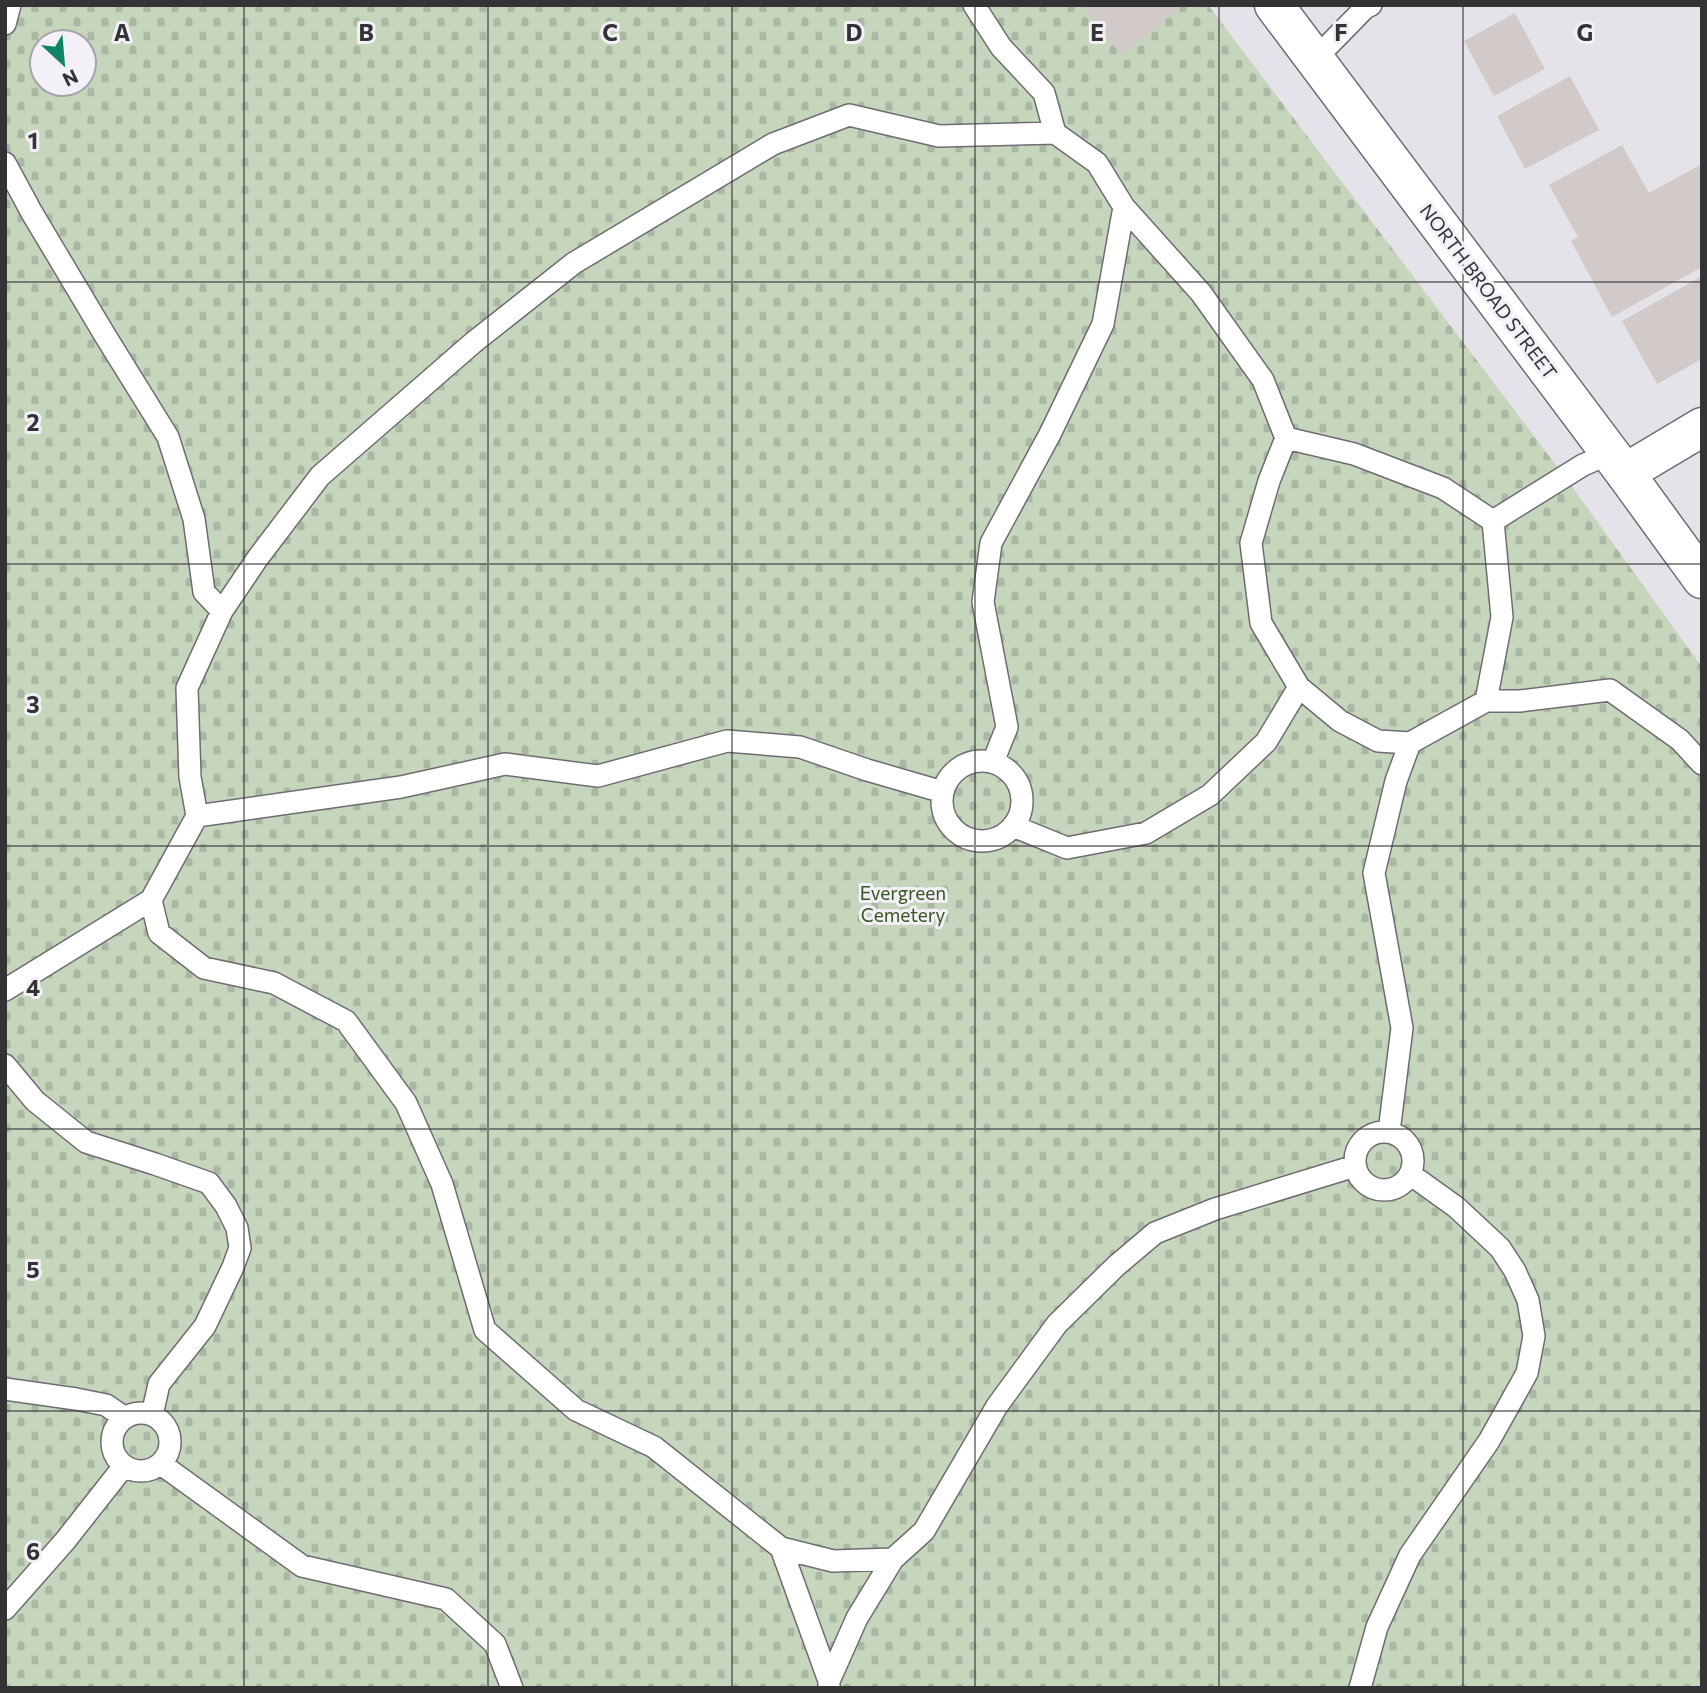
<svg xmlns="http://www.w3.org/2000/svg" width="1707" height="1693" font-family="Commissioner,sans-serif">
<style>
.cemetery{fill:url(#cemetery-stones);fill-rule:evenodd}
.building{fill:#d2cac8}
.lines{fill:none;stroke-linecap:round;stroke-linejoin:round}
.service-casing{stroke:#6e6c72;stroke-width:24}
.minor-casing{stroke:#6e6c72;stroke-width:41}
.secondary-casing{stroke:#6e6c72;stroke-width:41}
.service{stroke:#fff;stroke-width:21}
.minor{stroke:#fff;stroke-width:38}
.secondary{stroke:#fff;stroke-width:38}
.grid{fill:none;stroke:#333235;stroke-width:2;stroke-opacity:0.55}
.labels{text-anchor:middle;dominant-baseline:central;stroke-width:6;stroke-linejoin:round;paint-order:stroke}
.street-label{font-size:19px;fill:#333235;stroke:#f3f0f8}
.park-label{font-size:19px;fill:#33541b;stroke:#f3f0f8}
.grid-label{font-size:23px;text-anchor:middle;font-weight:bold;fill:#333235;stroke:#f3f0f8;stroke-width:6;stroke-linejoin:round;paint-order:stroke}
</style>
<defs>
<pattern id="cemetery-stones" width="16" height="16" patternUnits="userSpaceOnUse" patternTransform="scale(1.75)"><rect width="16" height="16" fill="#c5d6bd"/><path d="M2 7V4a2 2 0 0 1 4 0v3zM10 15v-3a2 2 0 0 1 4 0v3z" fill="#aab8a3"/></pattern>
</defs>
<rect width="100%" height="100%" fill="#e5e3ea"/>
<path class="cemetery" d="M5,5H1208L1565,477L1702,667V1688H5ZM42,42H84V84H42Z"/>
<path class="building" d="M1082,5H1175L1179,9L1121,55Z
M1515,13L1545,69L1494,96L1464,41Z
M1570,76L1599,130L1525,169L1497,116Z
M1622,145L1649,193L1702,164V267L1612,317L1571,241L1578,237L1549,185Z
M1702,276V359L1657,384L1622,321Z"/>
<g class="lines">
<defs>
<path id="service" d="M974,5L1001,47L1044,93L1055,133L1097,163L1124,207L1201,293L1263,380L1286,438L1354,454L1443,488L1493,521L1583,465L1611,453
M5,24L10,5
M1315,59L1365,8L1371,5
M5,163L32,213L106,337L168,437L194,519L204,592L222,611
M1286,438L1269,481L1251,543L1261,623L1299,687L1340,721L1378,741L1410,743
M1493,521L1502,617L1486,701H1520L1610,690L1680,740L1702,764
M942 801a40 40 0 1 1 80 0a40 40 0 1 1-80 0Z
M993,762L1007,727L983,602L991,543L1050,434L1103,324L1124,207
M943,792L867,770L800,747L727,741L598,776L505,764L401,787L197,816L190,777L187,688L222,611L257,559L320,476L474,342L574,263L773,144L849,115L939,136L1055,133
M1013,826L1067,848L1146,833L1210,795L1266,742L1299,687
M151,900L159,933L204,968L274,983L346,1021L406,1103L442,1184L485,1330L576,1410L654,1447L781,1548L833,1561L893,1559L924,1531L997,1406L1057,1324L1116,1266L1155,1233L1215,1209L1355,1166
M5,990L151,900L197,816
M5,1065L35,1101L86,1142L155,1164L209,1183L226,1206L237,1228L240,1248L233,1267L205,1326L159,1384L152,1415
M1355 1161a29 29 0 1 1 58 0a29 29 0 1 1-58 0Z
M1389,1132L1402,1028L1374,873L1396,781L1410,743L1486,701
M5,1389L76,1399L106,1405L125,1418
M112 1442a29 29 0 1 1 58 0a29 29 0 1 1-58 0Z
M161,1464L302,1566L446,1599L495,1644L512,1688
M781,1548L829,1681V1688
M5,1609L65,1541L124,1466
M829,1681L857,1618L893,1559
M1360,1688L1377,1627L1410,1555L1489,1441L1527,1373L1534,1336L1528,1300L1515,1271L1500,1248L1456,1207L1410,1174"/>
<path id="minor" d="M1625,473L1702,427"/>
<path id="secondary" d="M1274,5L1625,473L1702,579"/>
</defs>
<use href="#service" class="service-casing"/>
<use href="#minor" class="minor-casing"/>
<use href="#secondary" class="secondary-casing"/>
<use href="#service" class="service"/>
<use href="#minor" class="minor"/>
<use href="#secondary" class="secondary"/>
</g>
<path class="grid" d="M244,5V1688M488,5V1688M732,5V1688M975,5V1688M1219,5V1688M1463,5V1688M5,282H1702M5,564H1702M5,846H1702M5,1129H1702M5,1411H1702"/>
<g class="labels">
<g class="street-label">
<text transform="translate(1489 291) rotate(53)">NORTH BROAD STREET</text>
</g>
<g class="park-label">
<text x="903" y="892">Evergreen<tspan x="903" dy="22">Cemetery</tspan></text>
</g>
</g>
<g class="grid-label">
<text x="122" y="41">A</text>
<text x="366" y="41">B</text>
<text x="610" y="41">C</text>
<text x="854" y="41">D</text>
<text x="1097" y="41">E</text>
<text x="1341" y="41">F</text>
<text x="1585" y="41">G</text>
<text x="33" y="149">1</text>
<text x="33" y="431">2</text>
<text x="33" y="713">3</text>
<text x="33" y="996">4</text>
<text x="33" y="1278">5</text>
<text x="33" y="1560">6</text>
</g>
<rect width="1707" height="1693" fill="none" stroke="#333235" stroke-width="14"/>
<g transform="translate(63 63) rotate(154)"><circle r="33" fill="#f3f0f8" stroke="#a6a4aa" stroke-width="2"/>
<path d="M0-5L12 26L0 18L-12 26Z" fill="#108565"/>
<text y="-10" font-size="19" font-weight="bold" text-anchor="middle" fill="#333235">N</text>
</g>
</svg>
